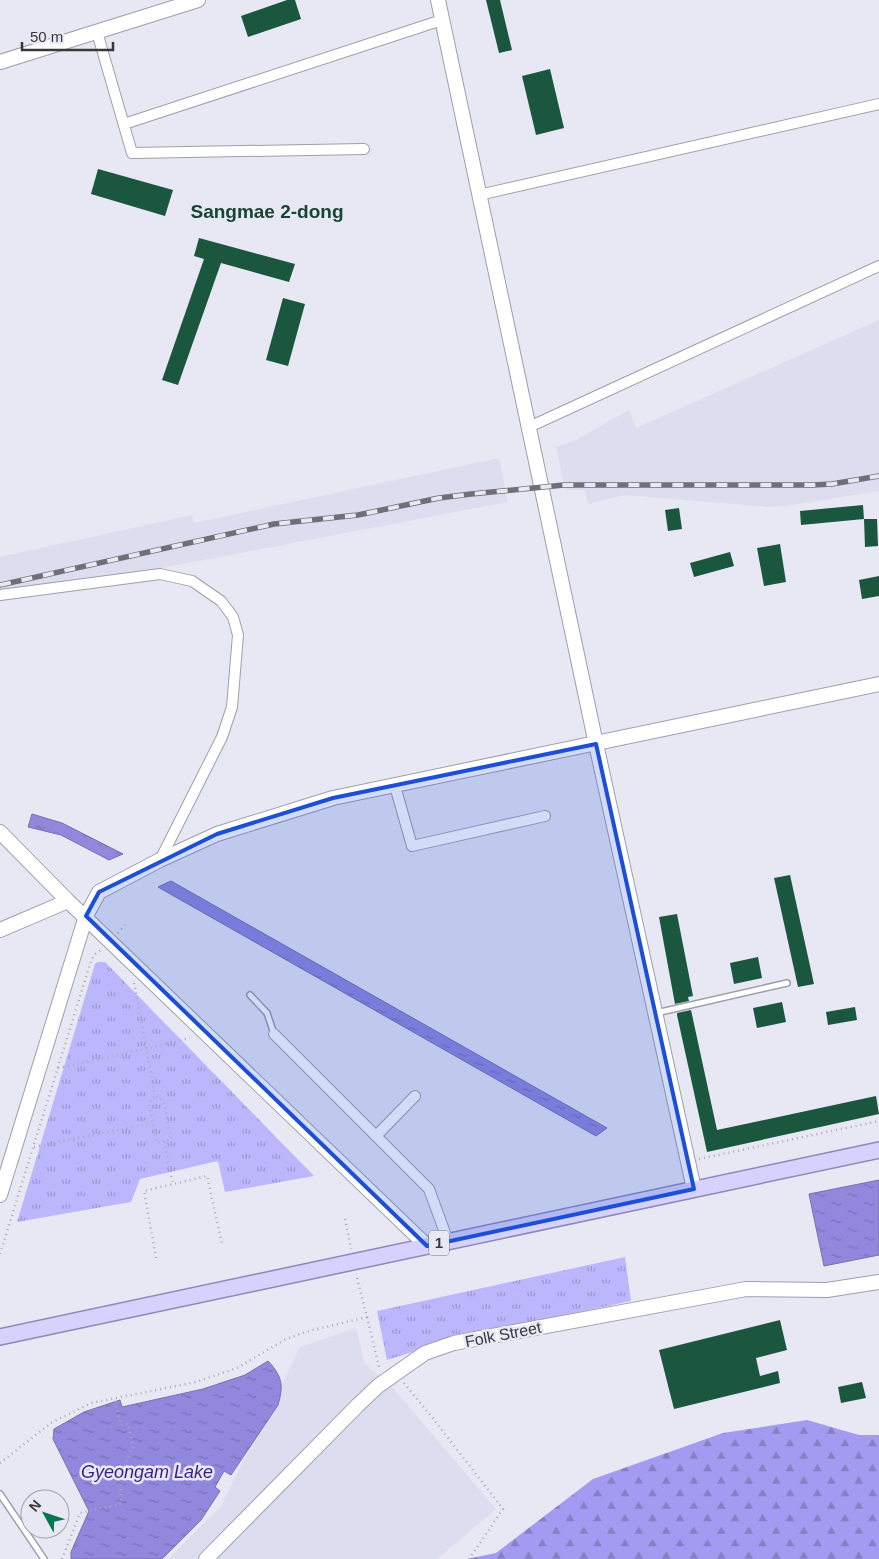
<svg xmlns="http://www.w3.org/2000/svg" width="879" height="1559" font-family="Arial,sans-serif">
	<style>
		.built { fill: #ddddf0 }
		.grass { fill: url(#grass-tufts) }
		.forest { fill: url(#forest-firs) }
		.water { fill: url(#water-ripples); stroke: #7670ad }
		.building { fill: #1a573e }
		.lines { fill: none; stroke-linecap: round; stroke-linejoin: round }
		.lane-casing { stroke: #9f9faa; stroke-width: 8 }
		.street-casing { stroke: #9f9faa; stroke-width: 12 }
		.secondary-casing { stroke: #9f9faa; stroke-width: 16 }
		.primary-casing { stroke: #8c89b9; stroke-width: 18 }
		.path { stroke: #aaaab4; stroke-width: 2.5; stroke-dasharray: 1 4; stroke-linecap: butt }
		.lane { stroke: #fff; stroke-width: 5 }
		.street { stroke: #fff; stroke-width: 10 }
		.secondary { stroke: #fff; stroke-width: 14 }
		.primary { stroke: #d5d2fe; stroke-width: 15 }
		.rail-casing { stroke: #6f6f75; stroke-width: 5.5 }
		.rail { stroke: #e8e8f4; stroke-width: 4; stroke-dasharray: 11; stroke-linecap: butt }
		.marked { fill: #1d4ed8; fill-opacity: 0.2; stroke: #1d4ed8; stroke-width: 4; stroke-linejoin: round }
		.labels { text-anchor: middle; stroke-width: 5; stroke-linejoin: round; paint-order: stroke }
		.shield { fill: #e8e8f4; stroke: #6d6d73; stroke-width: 1 }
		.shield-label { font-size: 15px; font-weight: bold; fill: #38383c }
		.street-label { font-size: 16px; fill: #38383c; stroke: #e8e8f4 }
		.water-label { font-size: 18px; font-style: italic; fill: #391f83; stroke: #e8e8f4 }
		.quarter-label { font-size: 19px; font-weight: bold; fill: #184531; stroke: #e8e8f4 }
	</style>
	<defs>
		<pattern id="grass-tufts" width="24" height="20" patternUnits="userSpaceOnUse" patternTransform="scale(1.25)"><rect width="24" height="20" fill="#bcb7fd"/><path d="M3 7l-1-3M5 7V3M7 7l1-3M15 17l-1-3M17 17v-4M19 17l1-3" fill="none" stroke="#9a96ce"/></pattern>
		<pattern id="forest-firs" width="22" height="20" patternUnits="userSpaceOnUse" patternTransform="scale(1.25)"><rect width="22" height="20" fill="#a39af2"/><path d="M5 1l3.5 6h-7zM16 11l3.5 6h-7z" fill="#867fc5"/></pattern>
		<pattern id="water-ripples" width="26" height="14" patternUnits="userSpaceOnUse" patternTransform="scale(1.25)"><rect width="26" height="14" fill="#9188de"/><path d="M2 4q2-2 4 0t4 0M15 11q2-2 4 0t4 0" fill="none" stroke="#7770b5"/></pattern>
	</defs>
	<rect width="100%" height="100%" fill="#e8e8f4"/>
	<!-- built -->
	<g class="built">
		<path d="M879,320V491L787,506L769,507L625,495L588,504L585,490H565L556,447L576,440L629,410L636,428Z"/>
		<path d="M499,458L508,502L0,599V557L192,515L194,523Z"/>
		<path d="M356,1328L365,1364L394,1389L496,1509L437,1559H168L221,1506L300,1347Z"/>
	</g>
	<!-- grass -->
	<g class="grass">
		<path d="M98,962H105L314,1176L225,1192L218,1161L140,1179L131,1202L17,1222L95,964Z"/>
		<path d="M625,1257L631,1301L460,1337L387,1360L377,1311Z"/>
	</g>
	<!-- forest -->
	<path class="forest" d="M807,1420L859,1435H879V1559H467L496,1553L593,1479L723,1433Z"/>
	<!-- water -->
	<g class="water">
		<path d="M32,814L62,823L123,854L109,860L61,835L28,827Z"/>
		<path d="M171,881L607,1128L596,1136L158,887Z"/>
		<path d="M879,1180V1255L824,1266L809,1194Z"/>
		<path d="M268,1361C282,1376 284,1385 278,1405L231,1475L224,1471L215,1487L220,1491L201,1520L162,1559H71V1552L89,1511L53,1439L54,1429L84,1412L120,1400L122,1407L203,1389L245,1375Z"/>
	</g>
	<!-- building -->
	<g class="building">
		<path d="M287,0H295L301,19L248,37L241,16Z"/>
		<path d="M486,0H500L512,50L499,53Z"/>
		<path d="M550,69L564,128L536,135L522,76Z"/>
		<path d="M98,169L173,190L165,216L91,194Z"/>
		<path d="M199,238L295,264L289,282L221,263L178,385L162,380L204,259L194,256Z"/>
		<path d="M283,298L305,304L288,366L266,360Z"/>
		<path d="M863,505L864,519L801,525L800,511Z"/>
		<path d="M679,508L682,529L668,531L665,510Z"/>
		<path d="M864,519H877L878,546L865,547Z"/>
		<path d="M780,544L786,582L764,586L757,548Z"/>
		<path d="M730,552L734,566L694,577L690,563Z"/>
		<path d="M879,576V596L862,599L859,580Z"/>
		<path d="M790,875L814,984L798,987L774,878Z"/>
		<path d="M677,914L693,996L688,997L689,1001L675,1004L659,917Z"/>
		<path d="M758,957L762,978L734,984L730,963Z"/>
		<path d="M782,1002L786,1022L757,1028L753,1008Z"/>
		<path d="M855,1007L857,1020L828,1025L826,1012Z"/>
		<path d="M691,1010L717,1130L876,1096L879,1114L707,1152L677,1015V1013Z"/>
		<path d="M780,1320L787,1350L756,1358L760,1376L778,1371L780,1383L674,1409L659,1350Z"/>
		<path d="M862,1382L866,1398L841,1403L838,1387Z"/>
	</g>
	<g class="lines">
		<!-- lane casing -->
		<g class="lane-casing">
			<g id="lane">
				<path d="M250,995L267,1013L274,1034"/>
				<path d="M656,1013L787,983"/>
				<path d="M0,1494L44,1559"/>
			</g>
		</g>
		<!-- street casing -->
		<g class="street-casing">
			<g id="street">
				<path d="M97,32L132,153L364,149"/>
				<path d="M124,124L442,20"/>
				<path d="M479,195L879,104"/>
				<path d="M529,427L879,266"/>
				<path d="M0,595L160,574L192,581L221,601L233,617L238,635L232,707L222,737L160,860"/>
				<path d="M395,786L412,846L545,816"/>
				<path d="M274,1034L429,1189L448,1241"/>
				<path d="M376,1136L415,1096"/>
			</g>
		</g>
		<!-- secondary casing -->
		<g class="secondary-casing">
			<g id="secondary">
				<path d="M438,0L596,744L694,1189"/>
				<path d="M0,62L198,0"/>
				<path d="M0,832L68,901L427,1246"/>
				<path d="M0,930L68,901"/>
				<path d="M0,1195L86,916L99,892L160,860L217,834L333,798L879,684"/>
				<path d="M206,1559L358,1405L378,1386L425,1353L454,1343L746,1289L827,1290L879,1282"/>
			</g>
		</g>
		<!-- primary casing -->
		<g class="primary-casing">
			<path id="primary" d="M0,1337L879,1150"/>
		</g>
		<!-- path -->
		<g class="path">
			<path d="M118,933L125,925"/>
			<path d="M134,983L155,1095"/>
			<path d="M58,1068L145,1049L190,1038"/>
			<path d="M164,1141L157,1143L149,1104L155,1095L164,1102L171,1139L164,1141L173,1184"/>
			<path d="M34,1147L152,1123"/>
			<path d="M699,1159L879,1121"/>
			<path d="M345,1219L351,1249"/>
			<path d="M0,1254L91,961L94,955L102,949"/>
			<path d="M156,1258L144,1191L207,1176L222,1244"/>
			<path d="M367,1317L379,1367L381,1368"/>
			<path d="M404,1383L431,1416L503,1509L469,1559"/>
			<path d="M0,1463L51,1423L91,1403L196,1382L237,1368L286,1339L309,1331L367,1317L356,1274"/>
			<path d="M62,1559L80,1513L121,1504V1476L133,1446L128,1424L121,1425L114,1398"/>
		</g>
		<!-- lane -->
		<use href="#lane" class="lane"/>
		<!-- street -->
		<use href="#street" class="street"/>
		<!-- secondary -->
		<use href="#secondary" class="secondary"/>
		<!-- primary -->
		<use href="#primary" class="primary"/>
		<!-- rail casing -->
		<g class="rail-casing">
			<path id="rail" d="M0,585L274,524L358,515L439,498L471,494L564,485H813L832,484L879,476"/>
		</g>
		<!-- rail -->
		<use href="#rail" class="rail"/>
	</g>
	<!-- marked area -->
	<path class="marked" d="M596,744L694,1189L427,1246L86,916L99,892L217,834L333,798Z"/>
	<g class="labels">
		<!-- shield labels -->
		<rect class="shield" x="429" y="1230.5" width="20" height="25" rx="4"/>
		<g class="shield-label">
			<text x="439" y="1248">1</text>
		</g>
		<!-- street labels -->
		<g class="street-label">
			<text transform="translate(503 1334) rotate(-11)" y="6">Folk Street</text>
		</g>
		<!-- water labels -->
		<g class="water-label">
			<text x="147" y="1478">Gyeongam Lake</text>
		</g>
		<!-- quarter labels -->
		<g class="quarter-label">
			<text x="267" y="218">Sangmae 2-dong</text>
		</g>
	</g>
	<!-- north arrow -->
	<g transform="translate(45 1514) rotate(310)"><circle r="24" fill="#e8e8f4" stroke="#a2a2aa"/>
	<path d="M0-4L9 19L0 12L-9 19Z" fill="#057650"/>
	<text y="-8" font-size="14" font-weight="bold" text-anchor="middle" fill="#38383c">N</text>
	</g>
	<!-- scale -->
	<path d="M22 42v8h91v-8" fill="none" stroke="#38383c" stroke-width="2.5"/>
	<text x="30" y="42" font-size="15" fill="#38383c" stroke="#e8e8f4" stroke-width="4" paint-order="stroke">50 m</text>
</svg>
